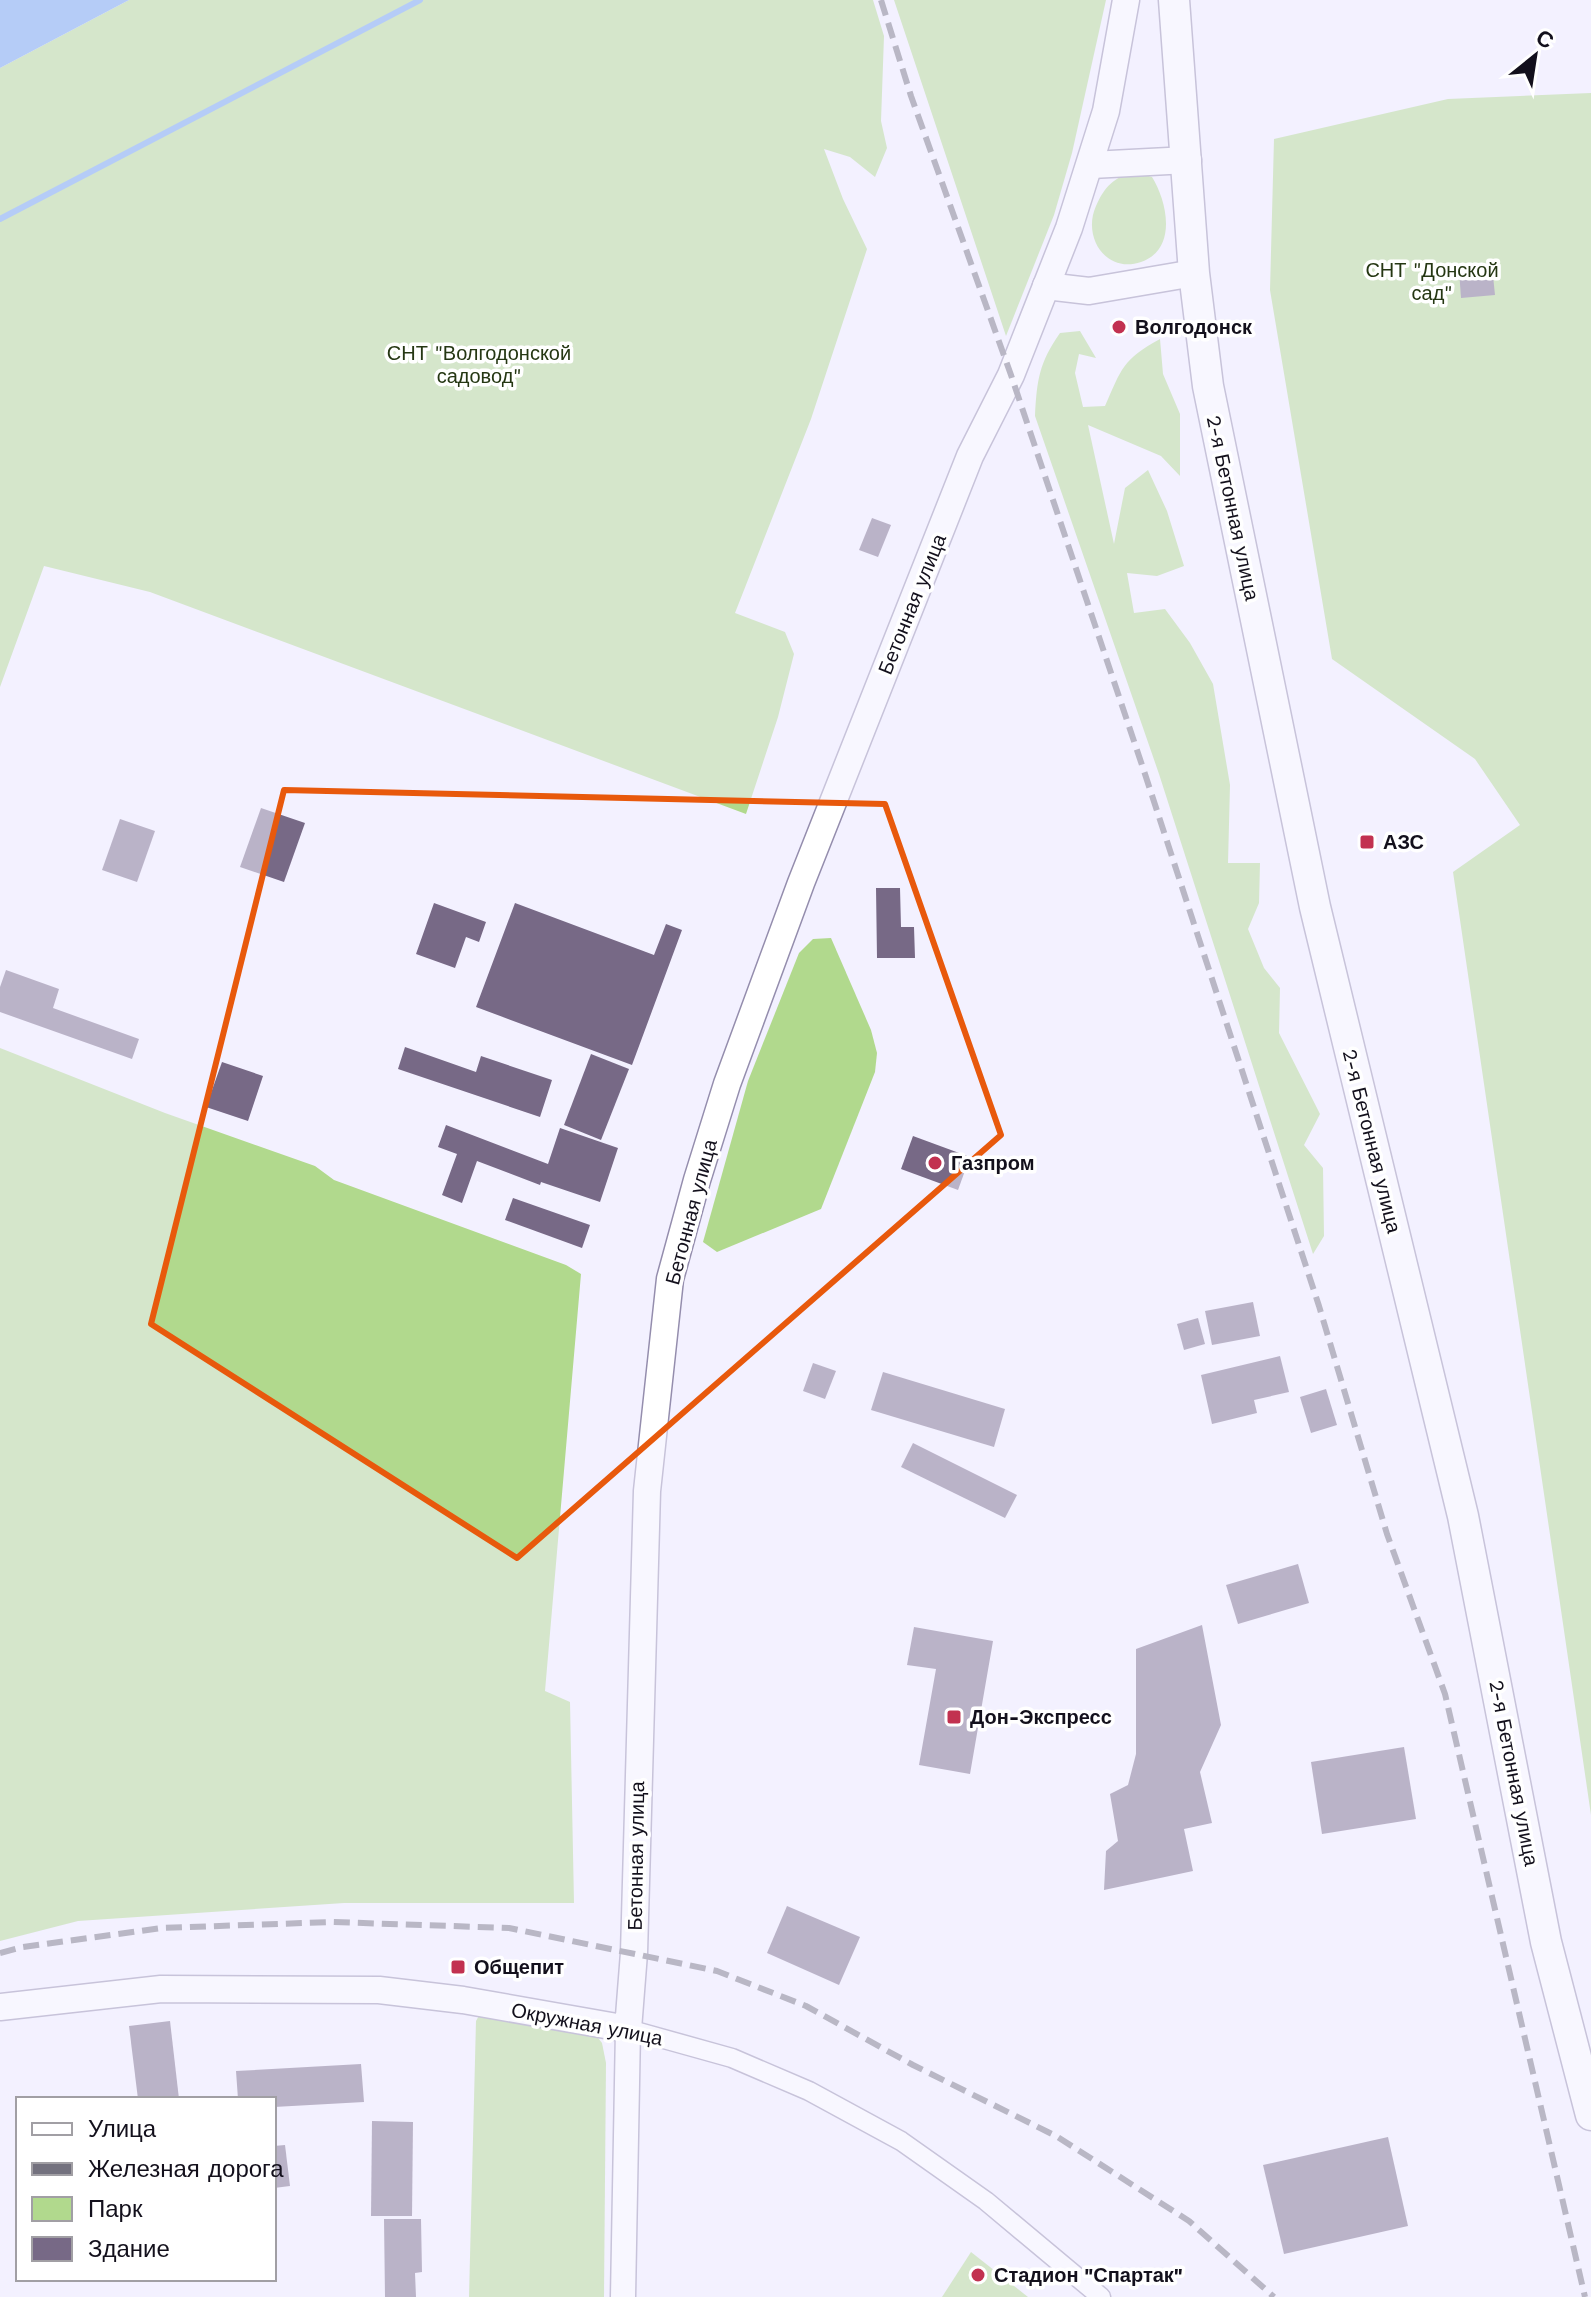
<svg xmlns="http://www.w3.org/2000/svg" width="1591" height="2297" font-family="'Work Sans',sans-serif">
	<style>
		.green { fill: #b1d98d }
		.water { fill: #6ca1ed }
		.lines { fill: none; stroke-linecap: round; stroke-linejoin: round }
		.stream { stroke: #6ca1ed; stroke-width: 6 }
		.building { fill: #776986 }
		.minor-casing { stroke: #948dad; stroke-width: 21 }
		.tertiary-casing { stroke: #948dad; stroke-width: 27 }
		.secondary-casing { stroke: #948dad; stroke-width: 29 }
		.primary-casing { stroke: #948dad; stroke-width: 33 }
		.minor { stroke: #fff; stroke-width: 18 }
		.tertiary { stroke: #fff; stroke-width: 24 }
		.secondary { stroke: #fff; stroke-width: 26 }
		.primary { stroke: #fff; stroke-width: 30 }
		.rail { stroke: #73717e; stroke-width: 6; stroke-dasharray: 16 8; stroke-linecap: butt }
		.marked { fill: none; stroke: #e8590c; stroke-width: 6; stroke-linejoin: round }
		.poi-dot { fill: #c23150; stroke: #fff; stroke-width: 3 }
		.labels { text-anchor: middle; stroke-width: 7; stroke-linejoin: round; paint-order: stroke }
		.park-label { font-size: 20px; fill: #253713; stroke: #fff }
		.poi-label { font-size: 20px; font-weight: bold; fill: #13101c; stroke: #fff; text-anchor: start }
		.street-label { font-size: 20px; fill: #13101c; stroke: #fff }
	</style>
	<rect width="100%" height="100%" fill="#f3f1ff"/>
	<!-- green -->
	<g class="green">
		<path d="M129,0H873L884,36L881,121L887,148L875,177L850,157L824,149L843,199L867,249L811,419L735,613L785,632L794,654L778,717L746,814L150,592L44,566L0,687V68Z"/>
		<path d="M894,0H1106L1072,153L1054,215L1006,336Z"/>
		<path d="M1591,93V1815L1453,872L1520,825L1475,759L1332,659L1270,290L1274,139L1448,99Z"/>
		<path d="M1135,172L1152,177C1167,201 1178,249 1141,262C1106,274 1082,237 1096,206C1105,186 1114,177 1135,172Z"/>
		<path d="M1080,331L1096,358L1079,354L1075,373L1083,407L1105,406C1122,368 1122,360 1160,339L1163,374L1180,414V476L1161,456L1088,425L1114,544L1125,488L1148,470L1167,511L1184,566L1157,576L1127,573L1134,613L1165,609L1190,643L1213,684L1230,785L1228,863H1260L1259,903L1248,929L1264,968L1280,988L1279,1033L1320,1114L1304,1145L1323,1168L1324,1236L1313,1254L1159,774L1035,416C1037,380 1039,363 1060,333Z"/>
		<path d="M831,938L871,1030L877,1053L875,1072L821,1209L717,1252L703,1242L748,1081L799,953L813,939Z"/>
		<path d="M0,1048L165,1113L315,1166L334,1180L566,1265L581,1274L545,1691L570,1702L574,1903H344L78,1921L0,1941Z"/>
		<path d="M480,2014L595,2034L602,2043L606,2063L604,2297H469L476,2021Z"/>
		<path d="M971,2252L1028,2297H942Z"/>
	</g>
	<!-- water -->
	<path class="water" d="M0,0H129L0,68Z"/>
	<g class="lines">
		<!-- stream -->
		<path class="stream" d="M0,219L420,0"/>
	</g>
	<!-- building -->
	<g class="building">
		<path d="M1492,266L1495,295L1461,298L1459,270Z"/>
		<path d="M872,518L891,525L878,557L859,550Z"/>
		<path d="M261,808L305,823L284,882L240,867Z"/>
		<path d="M120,819L155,831L137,882L102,870Z"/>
		<path d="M876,888H900L901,927H914L915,958H877Z"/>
		<path d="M434,903L486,922L479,942L466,937L455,968L416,954Z"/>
		<path d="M515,903L654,955L666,924L682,930L632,1065L476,1007Z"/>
		<path d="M6,970L59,989L53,1008L139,1039L132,1059L0,1012V987Z"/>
		<path d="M405,1047L476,1072L481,1056L552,1080L540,1117L398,1069Z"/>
		<path d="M591,1054L629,1069L601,1140L564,1125Z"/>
		<path d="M222,1062L263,1076L248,1121L206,1107Z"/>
		<path d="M446,1125L548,1164L560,1128L618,1148L600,1202L541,1182L540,1185L477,1161L462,1203L442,1195L457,1154L438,1147Z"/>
		<path d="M913,1136L970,1157L958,1190L901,1169Z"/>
		<path d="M513,1198L590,1225L582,1248L505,1220Z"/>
		<path d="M1253,1302L1260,1336L1212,1345L1205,1311Z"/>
		<path d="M1198,1318L1205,1344L1184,1350L1177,1324Z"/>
		<path d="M1280,1356L1289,1392L1254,1400L1257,1413L1212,1424L1201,1375Z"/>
		<path d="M813,1363L836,1371L825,1399L803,1391Z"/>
		<path d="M883,1372L1005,1409L994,1447L871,1410Z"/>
		<path d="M1326,1389L1337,1425L1311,1433L1300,1397Z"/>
		<path d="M913,1443L1017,1495L1005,1518L901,1467Z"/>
		<path d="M1298,1564L1309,1603L1238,1624L1226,1585Z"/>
		<path d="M1202,1625L1221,1725L1200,1772L1212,1823L1184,1829L1193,1871L1104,1890L1106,1851L1118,1841L1110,1794L1128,1785L1136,1754V1649Z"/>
		<path d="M914,1627L993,1641L970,1774L919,1765L936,1669L907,1665Z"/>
		<path d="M1404,1747L1416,1819L1322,1834L1311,1762Z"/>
		<path d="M787,1906L860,1937L839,1985L767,1953Z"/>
		<path d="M170,2021L179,2099H138L129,2026Z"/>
		<path d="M361,2064L364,2102L274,2107V2099H238L236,2071Z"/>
		<path d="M372,2121L413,2122L412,2216H371Z"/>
		<path d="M1388,2137L1408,2226L1284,2254L1263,2165Z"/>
		<path d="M285,2145L290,2186L274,2188V2146Z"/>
		<path d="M384,2219H421L422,2272L415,2273L416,2297H385Z"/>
	</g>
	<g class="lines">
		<!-- minor casing -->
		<g class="minor-casing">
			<path id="minor" d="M628,2029L732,2058L809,2091L901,2141L986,2201L1101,2297"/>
		</g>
		<!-- tertiary casing -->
		<g class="tertiary-casing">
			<path id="tertiary" d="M623,2297L628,2029"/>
		</g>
		<!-- secondary casing -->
		<g class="secondary-casing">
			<g id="secondary">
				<path d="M1091,165L1188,160"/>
				<path d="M1046,286L1089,291L1194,273"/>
				<path d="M0,2007L161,1989L379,1990L463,2000L628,2029L634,1953L647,1491L670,1279L697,1180L727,1084L801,883L970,456L1011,375L1069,228L1106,111L1126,0"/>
			</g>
		</g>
		<!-- primary casing -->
		<g class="primary-casing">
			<path id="primary" d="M1174,0L1194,273L1208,386L1315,907L1463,1516L1546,1942L1591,2115"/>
		</g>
		<!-- minor -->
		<use href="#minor" class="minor"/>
		<!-- tertiary -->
		<use href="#tertiary" class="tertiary"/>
		<!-- secondary -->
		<use href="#secondary" class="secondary"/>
		<!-- primary -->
		<use href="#primary" class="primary"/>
		<!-- rail -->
		<g class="rail">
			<path d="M881,0L911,96L1011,375L1144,771L1319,1306L1387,1534L1445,1694L1585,2297"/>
			<path d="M0,1953L23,1947L162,1928L333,1922L509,1928L717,1971L806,2006L913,2065L1056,2136L1189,2221L1274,2297"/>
		</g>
	</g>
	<!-- marked area -->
	<path d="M0 0H1591V2297H0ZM284,790L885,804L1001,1135L517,1558L151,1324Z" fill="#f3f1ff" fill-opacity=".55" fill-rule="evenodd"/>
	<path class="marked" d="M284,790L885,804L1001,1135L517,1558L151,1324Z"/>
	<!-- markers -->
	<g class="poi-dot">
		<circle cx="1119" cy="327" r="8"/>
		<rect x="1359" y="834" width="16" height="16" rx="4"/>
		<circle cx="935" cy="1163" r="8"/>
		<rect x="946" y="1709" width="16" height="16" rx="4"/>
		<rect x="450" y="1959" width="16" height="16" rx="4"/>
		<circle cx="978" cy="2275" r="8"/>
	</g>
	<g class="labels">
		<!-- park labels -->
		<g class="park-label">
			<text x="1432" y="277">СНТ "Донской<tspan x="1432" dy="23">сад"</tspan></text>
			<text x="479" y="360">СНТ "Волгодонской<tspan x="479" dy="23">садовод"</tspan></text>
		</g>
		<!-- poi labels -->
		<g class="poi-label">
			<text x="1135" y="334">Волгодонск</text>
			<text x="1383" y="849">АЗС</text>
			<text x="951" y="1170">Газпром</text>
			<text x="970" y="1724">Дон-Экспресс</text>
			<text x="474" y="1974">Общепит</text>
			<text x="994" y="2282">Стадион "Спартак"</text>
		</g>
		<!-- street labels -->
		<g class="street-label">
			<text transform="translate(1233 508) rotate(78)" y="7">2-я Бетонная улица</text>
			<text transform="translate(912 604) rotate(-68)" y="7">Бетонная улица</text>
			<text transform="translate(1372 1141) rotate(76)" y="7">2-я Бетонная улица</text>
			<text transform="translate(691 1212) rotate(-75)" y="7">Бетонная улица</text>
			<text transform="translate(1514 1773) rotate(79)" y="7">2-я Бетонная улица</text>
			<text transform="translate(636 1856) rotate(-89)" y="7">Бетонная улица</text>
			<text transform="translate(587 2024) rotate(11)" y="7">Окружная улица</text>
		</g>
	</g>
	<!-- legend -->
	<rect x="16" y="2097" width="260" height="184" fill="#ffffff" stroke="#a19fa4" stroke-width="2"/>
	<rect x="32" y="2123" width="40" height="12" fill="#ffffff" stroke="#a19fa4" stroke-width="2"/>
	<text x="88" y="2137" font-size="24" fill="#13101c">Улица</text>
	<rect x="32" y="2163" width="40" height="12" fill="#73717e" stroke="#a19fa4" stroke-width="2"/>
	<text x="88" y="2177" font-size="24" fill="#13101c">Железная дорога</text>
	<rect x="32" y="2197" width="40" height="24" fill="#b1d98d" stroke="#a19fa4" stroke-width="2"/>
	<text x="88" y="2217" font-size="24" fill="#13101c">Парк</text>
	<rect x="32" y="2237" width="40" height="24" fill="#776986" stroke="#a19fa4" stroke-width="2"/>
	<text x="88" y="2257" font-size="24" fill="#13101c">Здание</text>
	<!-- north arrow -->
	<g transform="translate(1535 56) rotate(30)" stroke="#ffffff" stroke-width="6" paint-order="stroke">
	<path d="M0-6L14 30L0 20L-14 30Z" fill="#13101c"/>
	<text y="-12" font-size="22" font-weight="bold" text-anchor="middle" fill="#13101c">С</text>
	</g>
</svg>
